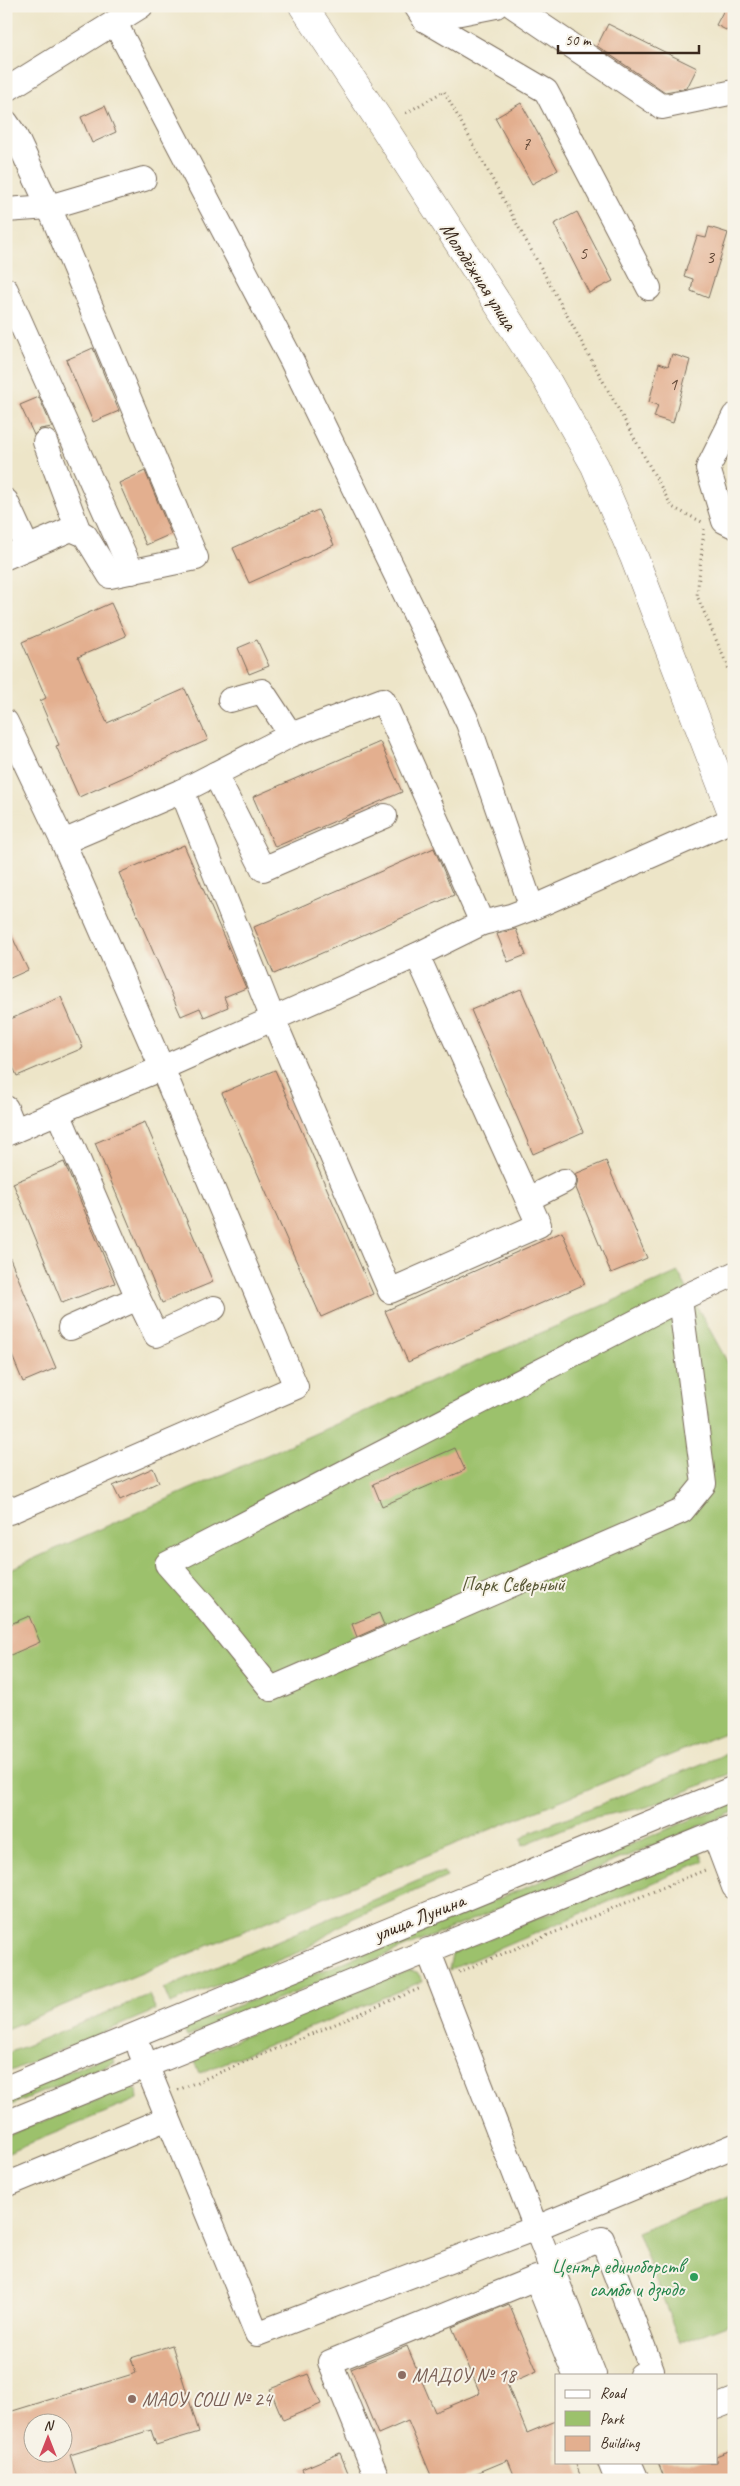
<svg xmlns="http://www.w3.org/2000/svg" width="740" height="2486" font-family="Caveat,sans-serif">
	<style>
		.green { fill: #9cc16c; stroke: #6c7645 }
		.building { fill: #e3af8f; fill-rule: evenodd }
		.lines { fill: none; stroke-linecap: round; stroke-linejoin: round }
		.minor-casing { stroke: #796b5a; stroke-width: 26 }
		.major-casing { stroke: #796b5a; stroke-width: 29 }
		.path { stroke: #796b5a; stroke-width: 3; stroke-dasharray: 1 4; stroke-linecap: butt }
		.minor { stroke: #fff; stroke-width: 24 }
		.major { stroke: #fff; stroke-width: 28 }
		.leisure-dot { fill: #2e9e5b; stroke: #f7f3e8; stroke-width: 2 }
		.education-dot { fill: #8d6e63; stroke: #f7f3e8; stroke-width: 2 }
		.labels { text-anchor: middle; stroke-width: 4; stroke-linejoin: round; paint-order: stroke }
		.number-label { font-size: 18px; fill: #654b3a }
		.street-label { font-size: 20px; fill: #3b2a1e; stroke: #f7f3e8 }
		.park-label { font-size: 20px; fill: #585735; stroke: #f7f3e8 }
		.leisure-label { font-size: 20px; fill: #27864d; stroke: #f7f3e8; text-anchor: end }
		.education-label { font-size: 20px; fill: #785e54; stroke: #f7f3e8; text-anchor: start }
	</style>
	<rect width="100%" height="100%" fill="#f7f3e8"/>
	<filter id="ink" filterUnits="userSpaceOnUse"><feTurbulence type="fractalNoise" baseFrequency=".02" numOctaves="2"/><feDisplacementMap in="SourceGraphic" scale="10" xChannelSelector="R" yChannelSelector="G"/><feConvolveMatrix kernelMatrix="1 2 1 2 8 2 1 2 1" color-interpolation-filters="sRGB"/></filter>
	<filter id="wash" filterUnits="userSpaceOnUse"><feTurbulence type="fractalNoise" baseFrequency=".0096" numOctaves="4" result="noise"/><feDisplacementMap in="SourceGraphic" scale="20" xChannelSelector="R" yChannelSelector="G"/><feGaussianBlur stdDeviation="1.12" result="paint"/><feColorMatrix in="noise" values="0 0 0 0 0 0 0 0 0 0 0 0 0 0 0 0 0 1.4 0 .05"/><feComposite in="paint" operator="in"/></filter>
	<g filter="url(#wash)">
		<rect width="100%" height="100%" fill="#ede5c8"/>
		<!-- green -->
		<g class="green">
			<path d="M678,1272L734,1374V1729L6,2029V1571Z"/>
			<path d="M734,1751V1772L647,1807L590,1818L523,1845L521,1839L533,1831Z"/>
			<path d="M734,1802V1812L187,2037L183,2028Z"/>
			<path d="M699,1851L704,1861L449,1970L452,1954Z"/>
			<path d="M444,1872L447,1877L349,1920L304,1950L170,2004L164,1989L429,1876Z"/>
			<path d="M409,1970L417,1972L423,1981L200,2073L193,2057Z"/>
			<path d="M149,1995L156,2010L6,2073V2054Z"/>
			<path d="M112,2054L115,2062L6,2107V2097Z"/>
			<path d="M129,2087L137,2091L138,2099L6,2153V2137L9,2135Z"/>
			<path d="M734,2194V2322L680,2343L637,2232Z"/>
		</g>
		<g id="blocks">
			<!-- building -->
			<g class="building">
				<path d="M726,6H734V34L716,25Z"/>
				<path d="M608,24L697,68L687,88L665,92L597,46Z"/>
				<path d="M521,103L558,170L532,184L495,118Z"/>
				<path d="M105,106L116,132L92,143L81,117Z"/>
				<path d="M577,212L613,281L589,293L554,224Z"/>
				<path d="M709,227L728,233L708,298L691,291L693,279L684,276L697,236L706,238Z"/>
				<path d="M93,348L119,411L93,422L66,360Z"/>
				<path d="M672,354L690,360L673,423L654,417L658,405L649,402L659,363L668,366Z"/>
				<path d="M39,397L52,427L40,429L34,435L20,405Z"/>
				<path d="M145,471L171,534L146,545L119,483Z"/>
				<path d="M318,510L334,545L249,583L233,548Z"/>
				<path d="M111,603L126,636L78,657L107,723L185,689L208,740L79,797L56,746L59,745L40,701L46,698L22,642Z"/>
				<path d="M257,640L269,666L249,674L238,648Z"/>
				<path d="M380,742L402,792L275,847L253,797Z"/>
				<path d="M184,845L246,988L224,997L228,1007L204,1017L200,1008L181,1016L119,873Z"/>
				<path d="M434,848L454,895L274,974L254,927Z"/>
				<path d="M6,924L28,970L6,980Z"/>
				<path d="M516,929L526,955L508,962L497,934Z"/>
				<path d="M521,989L583,1132L533,1154L471,1010Z"/>
				<path d="M61,997L83,1048L17,1076L6,1051V1021Z"/>
				<path d="M275,1070L373,1294L321,1317L222,1093Z"/>
				<path d="M145,1122L213,1282L162,1303L95,1143Z"/>
				<path d="M606,1161L647,1258L611,1273L576,1188L578,1181L575,1174Z"/>
				<path d="M64,1162L115,1283L62,1303L13,1183Z"/>
				<path d="M562,1232L585,1284L408,1362L385,1311Z"/>
				<path d="M6,1249L56,1368L23,1382L6,1341Z"/>
				<path d="M455,1448L465,1470L382,1506L373,1484Z"/>
				<path d="M153,1468L159,1482L120,1500L113,1486Z"/>
				<path d="M379,1613L384,1625L357,1637L352,1624Z"/>
				<path d="M29,1616L40,1642L6,1657V1626Z"/>
				<path d="M509,2304L537,2371L507,2384L527,2433L556,2421V2462H575L582,2480H516L508,2460L460,2480H433L408,2421L378,2434L351,2369L407,2346L435,2412L480,2393L452,2327Z"/>
				<path d="M172,2345L199,2432L156,2445L151,2430L70,2455L78,2480H6V2413L136,2373L131,2358ZM32,2424H62V2454H32Z"/>
				<path d="M308,2374L321,2404L283,2420L270,2389Z"/>
				<path d="M734,2449V2480H665L658,2462H716V2456Z"/>
				<path d="M340,2453L351,2480H307L302,2469Z"/>
			</g>
		</g>
	</g>
	<g filter="url(#ink)">
		<use href="#blocks" fill-opacity="0" stroke="#796b5a" stroke-width="1"/>
		<g class="lines">
			<!-- minor casing -->
			<g class="minor-casing">
				<g id="minor">
					<path d="M416,6L425,20L546,91L649,288"/>
					<path d="M513,6L662,107L734,92"/>
					<path d="M425,20L496,6"/>
					<path d="M115,23L292,361L468,723L532,908"/>
					<path d="M6,90L141,6"/>
					<path d="M6,122L15,135L49,207L196,558L110,576L85,535L71,529L6,557"/>
					<path d="M6,210L49,207L144,179"/>
					<path d="M6,290L132,572"/>
					<path d="M734,416L708,468L724,521L734,526"/>
					<path d="M45,442L79,532"/>
					<path d="M6,501L27,547"/>
					<path d="M230,700L262,691L291,735"/>
					<path d="M6,722L63,842L162,1068L296,1387L9,1512L6,1506"/>
					<path d="M215,774L263,869L385,816"/>
					<path d="M182,791L273,1019L390,1291L539,1225L417,955"/>
					<path d="M63,842L182,791L291,735L383,700L482,923"/>
					<path d="M6,1108L15,1130"/>
					<path d="M58,1113L138,1298L156,1335L214,1308"/>
					<path d="M6,1134L162,1068L417,955L482,923L511,916L532,908L734,819"/>
					<path d="M528,1199L564,1181"/>
					<path d="M680,1299L704,1484L682,1511L271,1689L204,1606L167,1564L680,1299L734,1274"/>
					<path d="M70,1328L138,1298"/>
					<path d="M714,1834L734,1887"/>
					<path d="M428,1950L536,2228L734,2146"/>
					<path d="M140,2050L257,2334L536,2228L594,2375"/>
					<path d="M6,2088L734,1788"/>
					<path d="M6,2123L734,1826"/>
					<path d="M6,2185L168,2118"/>
					<path d="M548,2260L602,2239L652,2370L641,2375"/>
					<path d="M716,2407L734,2400"/>
					<path d="M610,2462L617,2480"/>
					<path d="M629,2462L637,2480"/>
					<path d="M378,2480L330,2362L536,2278L575,2375"/>
				</g>
			</g>
			<!-- major casing -->
			<g class="major-casing">
				<path id="major" d="M303,6L383,126L545,377L595,466L634,557L734,818"/>
			</g>
			<!-- path -->
			<g class="path">
				<path d="M406,113L444,91L672,507L702,522"/>
				<path d="M704,529L697,596L734,681"/>
				<path d="M459,1972L705,1870"/>
				<path d="M178,2090L421,1988"/>
			</g>
			<!-- minor -->
			<use href="#minor" class="minor"/>
			<!-- major -->
			<use href="#major" class="major"/>
		</g>
	</g>
	<!-- markers -->
	<circle class="leisure-dot" cx="694" cy="2277" r="5"/>
	<g class="education-dot">
		<circle cx="402" cy="2375" r="5"/>
		<circle cx="132" cy="2399" r="5"/>
	</g>
	<g class="labels">
		<!-- number labels -->
		<g class="number-label">
			<text x="526" y="150">7</text>
			<text x="583" y="259">5</text>
			<text x="710" y="263">3</text>
			<text x="673" y="390">1</text>
		</g>
		<!-- street labels -->
		<g class="street-label">
			<text transform="translate(479 276) rotate(57)" y="7">Молодёжная улица</text>
			<text transform="translate(419 1917) rotate(-22)" y="7">улица Лунина</text>
		</g>
		<!-- park labels -->
		<g class="park-label">
			<text x="513" y="1591">Парк Северный</text>
		</g>
		<!-- leisure labels -->
		<g class="leisure-label">
			<text x="684" y="2273">Центр единоборств<tspan x="684" dy="23">самбо и дзюдо</tspan></text>
		</g>
		<!-- education labels -->
		<g class="education-label">
			<text x="412" y="2382">МАДОУ № 18</text>
			<text x="142" y="2406">МАОУ СОШ № 24</text>
		</g>
	</g>
	<!-- margin -->
	<rect width="740" height="2486" fill="none" stroke="#f7f3e8" stroke-width="25"/>
	<!-- legend -->
	<rect x="555" y="2374" width="162" height="90" fill="#f7f3e8" stroke="#aca397"/>
	<rect x="565" y="2390" width="25" height="8" fill="#ffffff" stroke="#aca397"/>
	<text x="600" y="2398" font-size="15" fill="#3b2a1e">Road</text>
	<rect x="565" y="2411" width="25" height="15" fill="#9cc16c" stroke="#aca397"/>
	<text x="600" y="2424" font-size="15" fill="#3b2a1e">Park</text>
	<rect x="565" y="2436" width="25" height="15" fill="#e3af8f" stroke="#aca397"/>
	<text x="600" y="2448" font-size="15" fill="#3b2a1e">Building</text>
	<!-- north arrow -->
	<g transform="translate(48 2438)"><circle r="24" fill="#f7f3e8" stroke="#aca397"/>
	<path d="M0-4L9 19L0 12L-9 19Z" fill="#d1495b"/>
	<text y="-8" font-size="14" font-weight="bold" text-anchor="middle" fill="#3b2a1e">N</text>
	</g>
	<!-- scale -->
	<path d="M558 45v8h141v-8" fill="none" stroke="#3b2a1e" stroke-width="2.5"/>
	<text x="565" y="45" font-size="15" fill="#3b2a1e" stroke="#f7f3e8" stroke-width="4" paint-order="stroke">50 m</text>
</svg>
